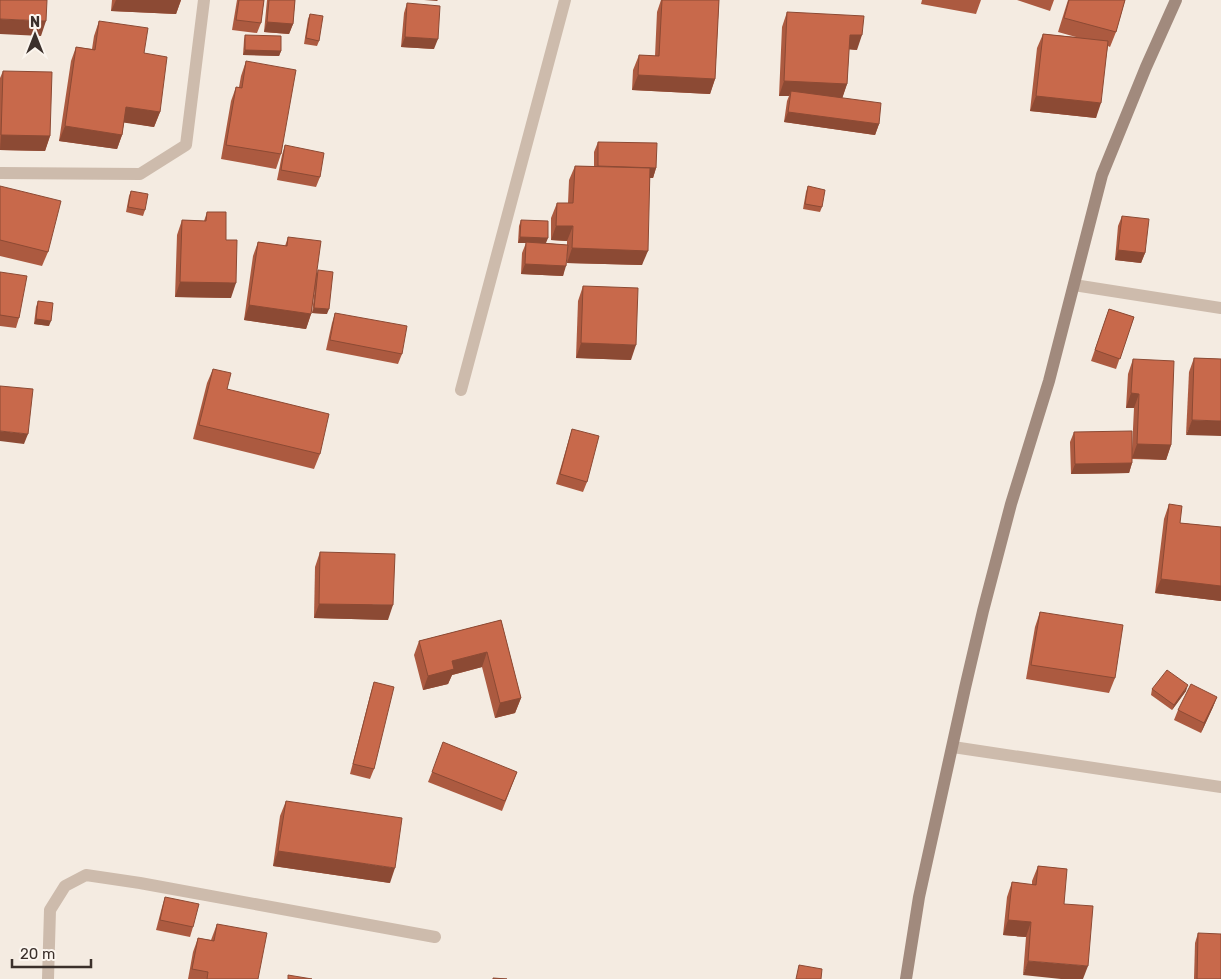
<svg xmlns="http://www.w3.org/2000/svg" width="1221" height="979" font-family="Rubik,sans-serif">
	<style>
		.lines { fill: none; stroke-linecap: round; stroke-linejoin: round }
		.street { stroke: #cdbbac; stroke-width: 12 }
		.secondary { stroke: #a18a7d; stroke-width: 12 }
		.wall { fill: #ac5a40 }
		.shaded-wall { fill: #8c4a34 }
		.building { fill: #c8694b; stroke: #8c4a34 }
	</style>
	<rect width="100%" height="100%" fill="#f4ebe1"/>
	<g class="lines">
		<!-- street -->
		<g class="street">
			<path d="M0,173L140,174L186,145L204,0"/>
			<path d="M1074,285L1221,308"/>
			<path d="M461,390L565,0"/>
			<path d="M953,747L1221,787"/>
			<path d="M48,979L50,910L65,886L86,875L140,883L435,937"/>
		</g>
		<!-- secondary -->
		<path class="secondary" d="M906,979L919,897L965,688L983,611L1011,504L1049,381L1102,175L1146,67L1176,0"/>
	</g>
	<!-- wall -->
	<g class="wall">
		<path d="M112,0H181L176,14L111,11Z"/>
		<path d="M237,0H264L261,23L257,33L232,30Z"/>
		<path d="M267,0H295L293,24L289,34L264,32Z"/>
		<path d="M661,0H719L715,79L710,94L632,90L633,70L639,55L655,56L657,12Z"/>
		<path d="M922,0H981L976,14L921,4Z"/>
		<path d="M1017,0H1054L1050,11Z"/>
		<path d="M1068,0H1125L1116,32L1110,47L1108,46L1096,118L1030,111L1037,48L1043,34L1076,37L1058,32Z"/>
		<path d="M407,3L434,49L401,47L404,13Z"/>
		<path d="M787,12L857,50L849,49L847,84L842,98L879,124L875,135L784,122L787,101L789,96H779L782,27Z"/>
		<path d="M310,14L319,41L317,46L304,44L308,19Z"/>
		<path d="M99,21L144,53L160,112L154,127L124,122L122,135L117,149L59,141L71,61L76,47L92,49L94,36Z"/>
		<path d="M245,35L281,51L279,56L243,55L244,40Z"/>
		<path d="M246,61L281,154L276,169L221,159L231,101L236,87H239L241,76Z"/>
		<path d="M3,71L50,136L45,151L0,150V78Z"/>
		<path d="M598,142L656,168L653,178H650L642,265L567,263V251L563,276L521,274L522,253L526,243H518L519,226L521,220L546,243L567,245V241L551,240V218L557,203H568L569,180L575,166H594V152Z"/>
		<path d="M285,145L320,177L316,187L277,180L282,155Z"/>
		<path d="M0,186L48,252L42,266L0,256Z"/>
		<path d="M808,186L822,207L820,212L803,209L806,192Z"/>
		<path d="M131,191L145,210L143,216L126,212L129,196Z"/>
		<path d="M207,212L226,240L231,298L175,297L177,235L182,220L204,221Z"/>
		<path d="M1122,216L1145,253L1141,263L1115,260L1118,226Z"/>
		<path d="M288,237L317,274L318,270L327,314L312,313L315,287L311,314L306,329L244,320L253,256L258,242L285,246Z"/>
		<path d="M0,272L19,318L16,328L0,326Z"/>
		<path d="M583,286L631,360L576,358L578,301Z"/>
		<path d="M38,301L49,326L34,324L36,307Z"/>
		<path d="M1109,309L1134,317L1116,369L1091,361Z"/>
		<path d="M335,313L402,354L398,364L326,350L332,323Z"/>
		<path d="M1194,358L1221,359L1186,435L1189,372Z"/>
		<path d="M1133,359L1171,445L1166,460L1132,459V463L1129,473L1071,474L1070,442L1074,432L1132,449L1134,408H1126L1128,374Z"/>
		<path d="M213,369L227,389L320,454L314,469L193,439L207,383Z"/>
		<path d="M572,429L587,482L583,492L556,484L569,439Z"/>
		<path d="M1169,504L1180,523L1221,527V601L1155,593L1164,519Z"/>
		<path d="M320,552L388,620L314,618L315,567Z"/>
		<path d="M1040,612L1115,678L1109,693L1026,679L1035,627Z"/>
		<path d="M501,620L521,698L515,713L495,718L482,667L452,675L448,684L423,690L414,655L419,641Z"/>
		<path d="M374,682V769L370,779L350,774L371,692Z"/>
		<path d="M1152,689L1186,691L1172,710L1151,695Z"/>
		<path d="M1217,697L1213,707L1201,733L1174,720L1178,710Z"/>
		<path d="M432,772H517L502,811L428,782Z"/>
		<path d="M286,801L390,883L273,866L280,816Z"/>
		<path d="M1038,866L1067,869L1023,975L1026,937L1003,935L1007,897L1012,882L1032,885V881Z"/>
		<path d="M165,897L193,927L190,937L156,930L162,907Z"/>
		<path d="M217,924L258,979H188L193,952L198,938L211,940Z"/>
		<path d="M1198,933L1221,979H1194L1195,943Z"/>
	</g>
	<!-- shaded-wall -->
	<g class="shaded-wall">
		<path d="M116,0H181L176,14L111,11Z"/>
		<path d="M424,0H438L437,1Z"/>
		<path d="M0,19L46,21L41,36L0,34Z"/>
		<path d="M267,22L293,24L289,34L264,32Z"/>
		<path d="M850,35H862L857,50L844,49Z"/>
		<path d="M405,37L438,39L434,49L401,47Z"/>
		<path d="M245,50L281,51L279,56L243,55Z"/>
		<path d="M638,75L715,79L710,94L632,90Z"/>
		<path d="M784,81L847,84L842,99L791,91L789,96H779Z"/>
		<path d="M1036,96L1101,103L1096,118L1030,111Z"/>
		<path d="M126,107L160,112L154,127L120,122Z"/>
		<path d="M788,112L879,124L875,135L784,122Z"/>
		<path d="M65,126L122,135L117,149L59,141Z"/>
		<path d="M1,135L50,136L45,151L0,150Z"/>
		<path d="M598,168H656L653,178H594Z"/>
		<path d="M556,226H573L567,241L551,240Z"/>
		<path d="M520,237L548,238L546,243H518Z"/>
		<path d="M572,248L648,251L642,265L567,263Z"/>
		<path d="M1118,250L1145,253L1141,263L1115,260Z"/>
		<path d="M525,264L566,266L563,276L521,274Z"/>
		<path d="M180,282L236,283L231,298L175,297Z"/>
		<path d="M249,305L311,314L306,329L244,320Z"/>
		<path d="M314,308L329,309L327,314L312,313Z"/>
		<path d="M36,319L51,321L49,326L34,324Z"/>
		<path d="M581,343L636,345L631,360L576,358Z"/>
		<path d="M1131,393L1139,394L1134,408H1126Z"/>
		<path d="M1192,420L1221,421V436L1186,435Z"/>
		<path d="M0,431L28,434L24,444L0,441Z"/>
		<path d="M1137,444L1171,445L1166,460L1132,458Z"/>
		<path d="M1132,463L1129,473L1071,474L1075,464Z"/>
		<path d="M1161,579L1221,586V601L1155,593Z"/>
		<path d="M319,604L393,605L388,620L314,618Z"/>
		<path d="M487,652L482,667L452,675L448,684L423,690L428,676L452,661Z"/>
		<path d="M1188,685L1186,691L1172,710L1174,705Z"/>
		<path d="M1217,697L1213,707L1201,733L1204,723Z"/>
		<path d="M521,698L515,713L495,718L500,703Z"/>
		<path d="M278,851L395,868L390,883L273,866Z"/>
		<path d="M1008,920L1031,922L1026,937L1003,935Z"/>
		<path d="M1028,961L1088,966L1083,979H1061L1023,975Z"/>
	</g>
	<!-- building -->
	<g class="building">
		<path d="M0,0H47L46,21L0,19Z"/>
		<path d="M239,0H264L261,23L236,20Z"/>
		<path d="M269,0H295L293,24L267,22Z"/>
		<path d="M662,0H719L715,79L638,75L639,55L659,56Z"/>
		<path d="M1069,0H1125L1116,32L1064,18Z"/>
		<path d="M407,3L440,6L438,39L405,37Z"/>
		<path d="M787,12L864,16L862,35H850L847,84L784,81Z"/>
		<path d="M310,14L323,16L319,41L306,38Z"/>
		<path d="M99,21L148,28L144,53L167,57L160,112L126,107L122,135L65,126L76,47L95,50Z"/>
		<path d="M1043,34L1108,41L1101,103L1036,96Z"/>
		<path d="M245,35L281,36V51L245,50Z"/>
		<path d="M246,61L296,70L281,154L226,145L236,87L242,88Z"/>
		<path d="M3,71L52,72L50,136L1,135Z"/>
		<path d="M791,91L881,103L879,124L788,112Z"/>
		<path d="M598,142L657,143L656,168L598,166Z"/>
		<path d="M285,145L324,153L320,177L281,170Z"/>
		<path d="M575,166L650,168L648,251L572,248L573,226H556L557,203H573Z"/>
		<path d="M0,186L61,201L48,252L0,240Z"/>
		<path d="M808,186L825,190L822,207L805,204Z"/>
		<path d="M131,191L148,194L145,210L128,207Z"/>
		<path d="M207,212H226V240H237L236,283L180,282L182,220L206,221Z"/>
		<path d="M1122,216L1149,219L1145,253L1118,250Z"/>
		<path d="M521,220L548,221V238L520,237Z"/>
		<path d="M288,237L321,241L311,314L249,305L258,242L287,246Z"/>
		<path d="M526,242L568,245L566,266L525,264Z"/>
		<path d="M318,270L333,272L329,309L314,308Z"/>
		<path d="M0,272L27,276L19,318L0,315Z"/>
		<path d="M583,286L638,288L636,345L581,343Z"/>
		<path d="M38,301L53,303L51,321L36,319Z"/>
		<path d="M1109,309L1134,317L1120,359L1095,350Z"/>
		<path d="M335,313L407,326L402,354L330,340Z"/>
		<path d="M1194,358L1221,359V421L1192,420Z"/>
		<path d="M1133,359L1174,361L1171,445L1137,444L1139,394L1131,393Z"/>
		<path d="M213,369L231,373L227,389L329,414L320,454L199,425Z"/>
		<path d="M0,386L33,389L28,434L0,431Z"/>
		<path d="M572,429L599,436L587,482L560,474Z"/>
		<path d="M1132,431V463L1075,464L1074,432Z"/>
		<path d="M1169,504L1182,506L1180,523L1221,527V586L1161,579Z"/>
		<path d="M320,552L395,554L393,605L319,604Z"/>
		<path d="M1040,612L1123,625L1115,678L1031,665Z"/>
		<path d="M501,620L521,698L500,703L487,652L452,661L454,669L428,676L419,641Z"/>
		<path d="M1167,670L1188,685L1174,705L1152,689Z"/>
		<path d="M374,682L394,687L374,769L353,764Z"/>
		<path d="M1191,684L1217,697L1204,723L1178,710Z"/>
		<path d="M443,742L517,772L505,801L432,772Z"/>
		<path d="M286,801L402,818L395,868L278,851Z"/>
		<path d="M1038,866L1067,869L1064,904L1093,906L1088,966L1028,961L1031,922L1008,920L1012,882L1036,885Z"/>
		<path d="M165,897L199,904L193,927L160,920Z"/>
		<path d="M217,924L267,933L258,979H207L208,972L192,969L198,938L214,941Z"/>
		<path d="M1198,933L1221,934V979H1197Z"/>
		<path d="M799,965L822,969L821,979H796Z"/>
		<path d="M288,975L312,979H288Z"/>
		<path d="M493,978L507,979H493Z"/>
	</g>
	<!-- north arrow -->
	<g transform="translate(35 35)" stroke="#fbf5ee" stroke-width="4" paint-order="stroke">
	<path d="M0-4L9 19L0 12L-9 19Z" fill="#3b302b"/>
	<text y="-8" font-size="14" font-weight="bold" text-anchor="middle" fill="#3b302b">N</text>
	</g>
	<!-- scale -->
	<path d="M12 959v8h79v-8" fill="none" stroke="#3b302b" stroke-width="2.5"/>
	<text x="20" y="959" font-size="15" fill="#3b302b" stroke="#fbf5ee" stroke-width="4" paint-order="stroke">20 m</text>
</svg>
